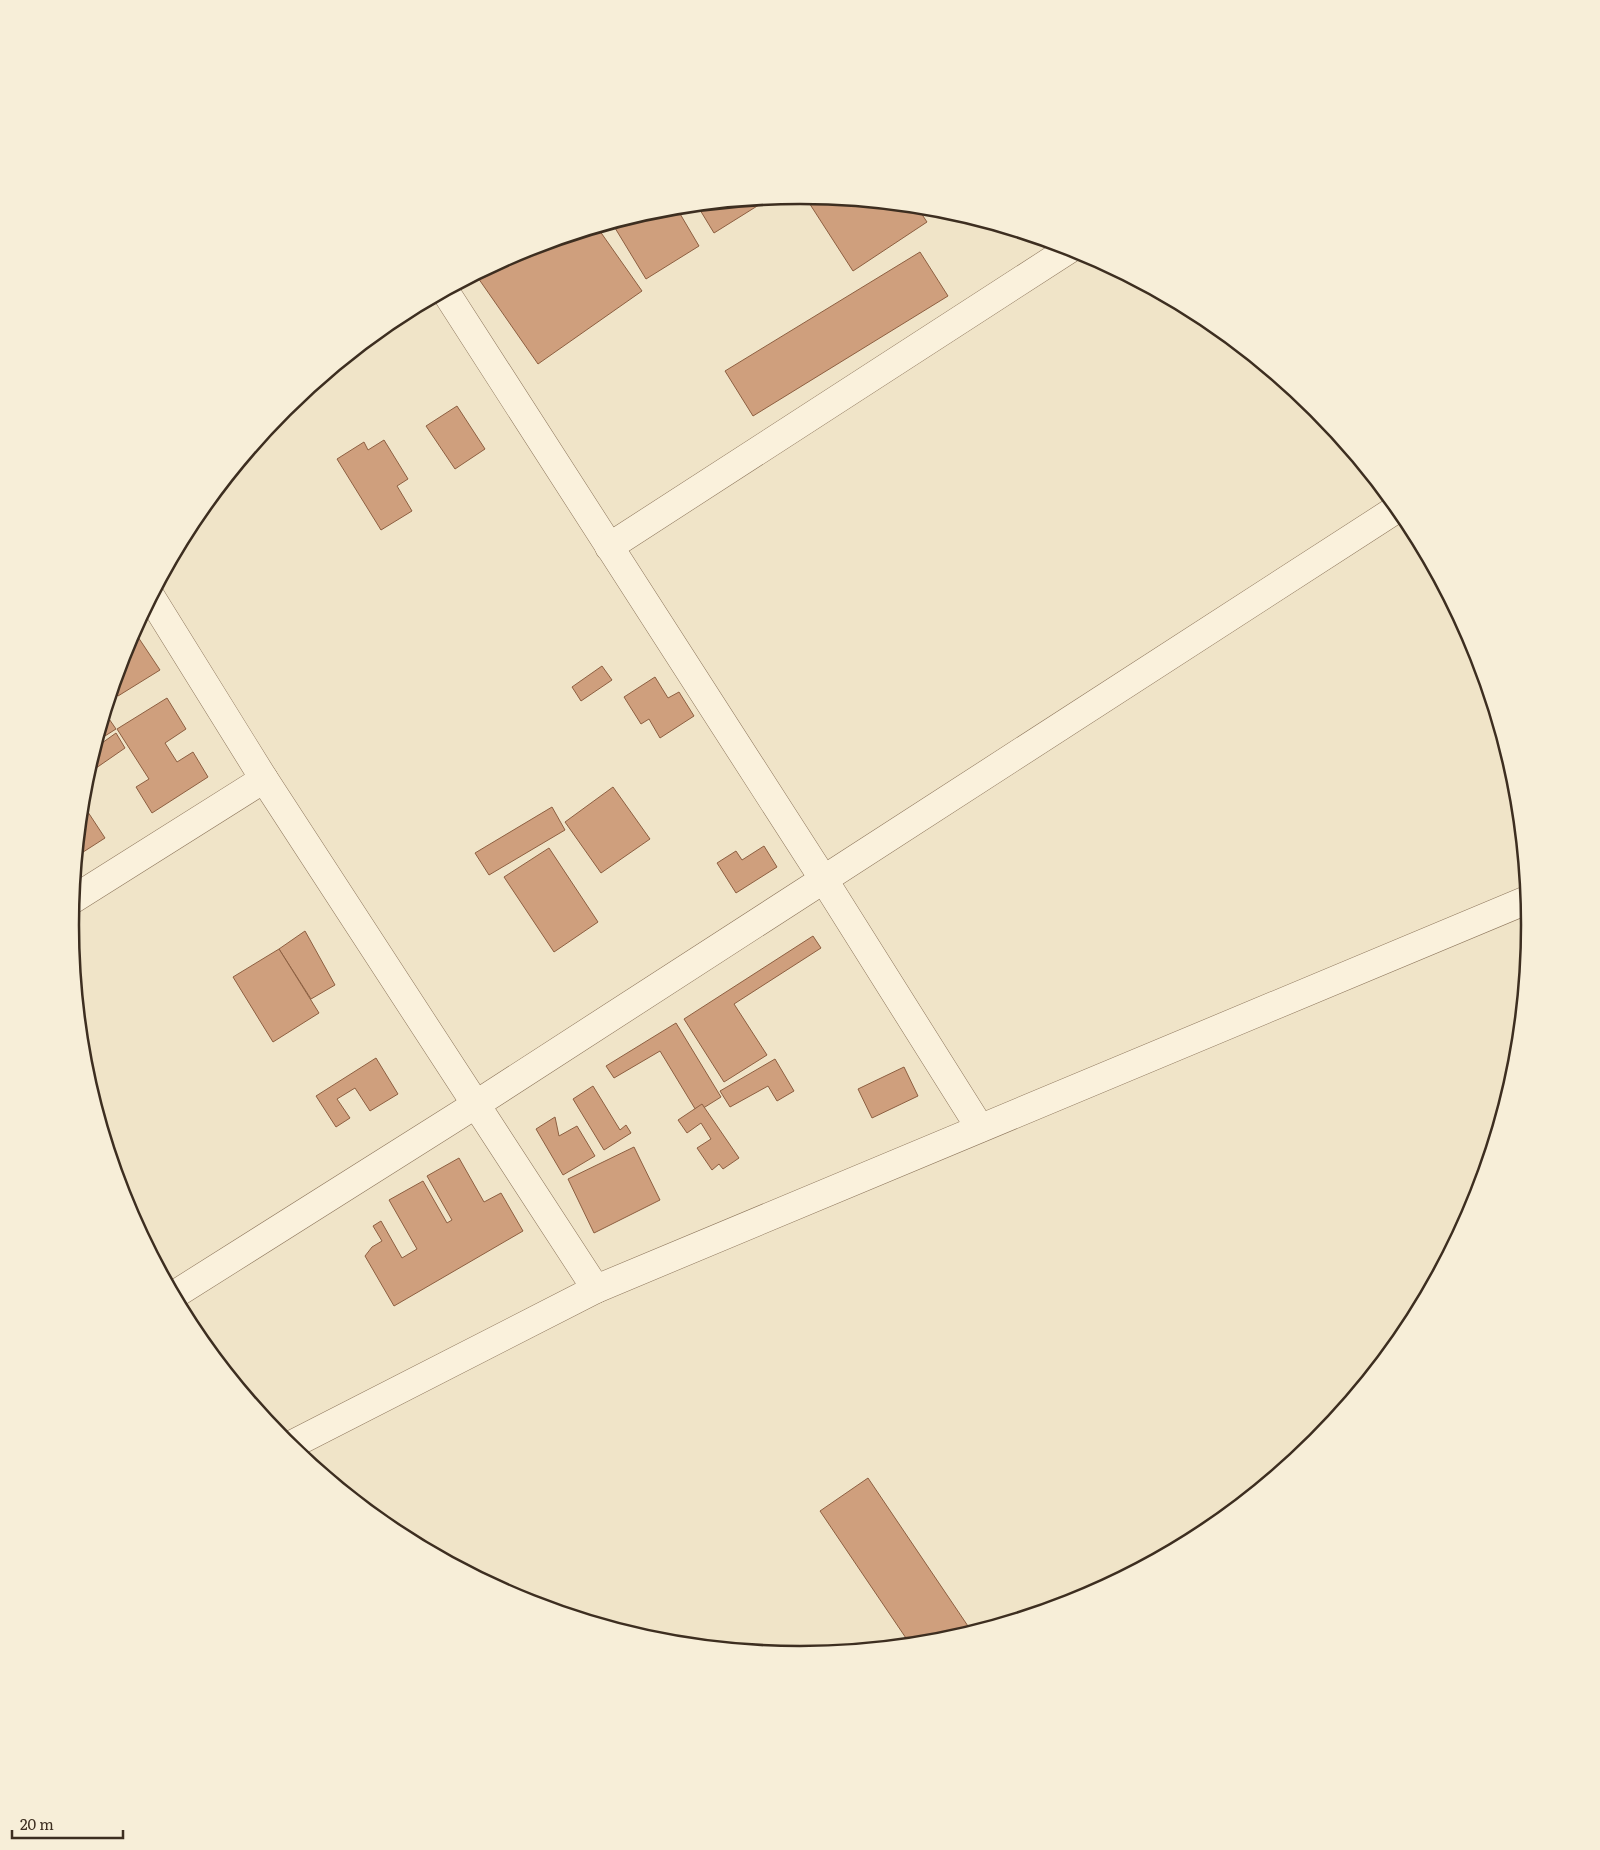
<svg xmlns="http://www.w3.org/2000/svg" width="1600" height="1850" font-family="Literata,serif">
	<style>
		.building { fill: #cf9f7d; stroke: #8d5f41 }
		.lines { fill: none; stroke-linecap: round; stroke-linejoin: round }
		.minor-casing { stroke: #8d765c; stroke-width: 29 }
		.minor { stroke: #faf1dc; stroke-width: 28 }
		.rim { fill: none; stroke: #3d2e20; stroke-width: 2.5 }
	</style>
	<rect width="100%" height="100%" fill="#f0e4c8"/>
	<!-- building -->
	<g class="building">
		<path d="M804,195L917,207L927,222L853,271Z"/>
		<path d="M770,198L714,233L697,205Z"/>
		<path d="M676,207L699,246L646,279L612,223L658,209Z"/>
		<path d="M597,227L642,291L538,364L476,275L521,250Z"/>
		<path d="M920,252L948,296L753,416L725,371Z"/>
		<path d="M457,406L485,449L455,469L426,426Z"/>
		<path d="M384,440L408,479L397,486L412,511L381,530L337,459L364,442L368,450Z"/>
		<path d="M134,631L160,670L118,696L113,688L126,645Z"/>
		<path d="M602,666L612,680L581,701L572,687Z"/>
		<path d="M655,677L668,698L679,692L694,716L660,738L649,719L641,724L624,697Z"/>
		<path d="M167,698L186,729L165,743L177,762L193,752L208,777L152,813L136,787L149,779L117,729Z"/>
		<path d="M105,713L116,729L97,741Z"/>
		<path d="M116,733L125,748L86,775L95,748Z"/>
		<path d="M613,787L650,839L601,873L565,822Z"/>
		<path d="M82,803L105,838L77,856Z"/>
		<path d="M552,807L565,830L489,875L475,853Z"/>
		<path d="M764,846L777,867L736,893L717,863L736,851L742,860Z"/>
		<path d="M549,848L598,922L554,952L504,877Z"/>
		<path d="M305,931L335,985L311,999L279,949Z"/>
		<path d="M813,936L821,948L734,1004L767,1055L724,1082L684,1019Z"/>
		<path d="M279,949L319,1013L273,1042L233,977Z"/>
		<path d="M676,1023L721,1097L697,1112L660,1051L614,1078L606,1066Z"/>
		<path d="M376,1058L398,1094L370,1111L355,1088L337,1099L350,1118L336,1127L316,1096Z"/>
		<path d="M775,1059L794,1091L777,1101L768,1086L730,1107L720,1091Z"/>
		<path d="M904,1067L918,1096L872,1118L858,1089Z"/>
		<path d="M593,1086L620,1130L626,1125L631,1133L604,1150L573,1099Z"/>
		<path d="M702,1104L739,1158L723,1169L719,1164L712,1170L697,1148L711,1139L701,1123L687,1133L678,1120Z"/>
		<path d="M555,1117L559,1136L577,1126L595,1156L563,1175L536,1129Z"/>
		<path d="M634,1147L660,1200L594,1233L568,1179Z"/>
		<path d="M459,1158L484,1202L501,1193L523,1231L394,1306L365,1256L372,1247L382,1241L373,1226L381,1221L402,1258L417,1249L389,1200L423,1181L447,1223L452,1220L427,1176Z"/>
		<path d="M868,1478L972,1632L942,1641L910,1644L820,1511Z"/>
	</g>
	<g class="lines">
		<!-- minor casing -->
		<g class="minor-casing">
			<g id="minor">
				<path d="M445,291L824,880L980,1128"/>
				<path d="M609,547L1071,248"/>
				<path d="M151,597L264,779L596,1289"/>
				<path d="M72,900L264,779"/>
				<path d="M174,1295L475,1105L1398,508"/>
				<path d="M289,1446L596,1289L1527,900"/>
			</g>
		</g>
		<!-- minor -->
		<use href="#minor" class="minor"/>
	</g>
	<!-- crop -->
	<path d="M0 0H1600V1850H0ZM79 925a721 721 0 1 1 1442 0a721 721 0 1 1-1442 0Z" fill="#f7eed8" fill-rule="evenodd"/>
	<path class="rim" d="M79 925a721 721 0 1 1 1442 0a721 721 0 1 1-1442 0Z"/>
	<!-- scale -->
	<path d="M12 1830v8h111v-8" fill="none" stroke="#3d2e20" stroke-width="2.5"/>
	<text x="20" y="1830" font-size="15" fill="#3d2e20" stroke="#f7eed8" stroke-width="4" paint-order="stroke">20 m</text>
</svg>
